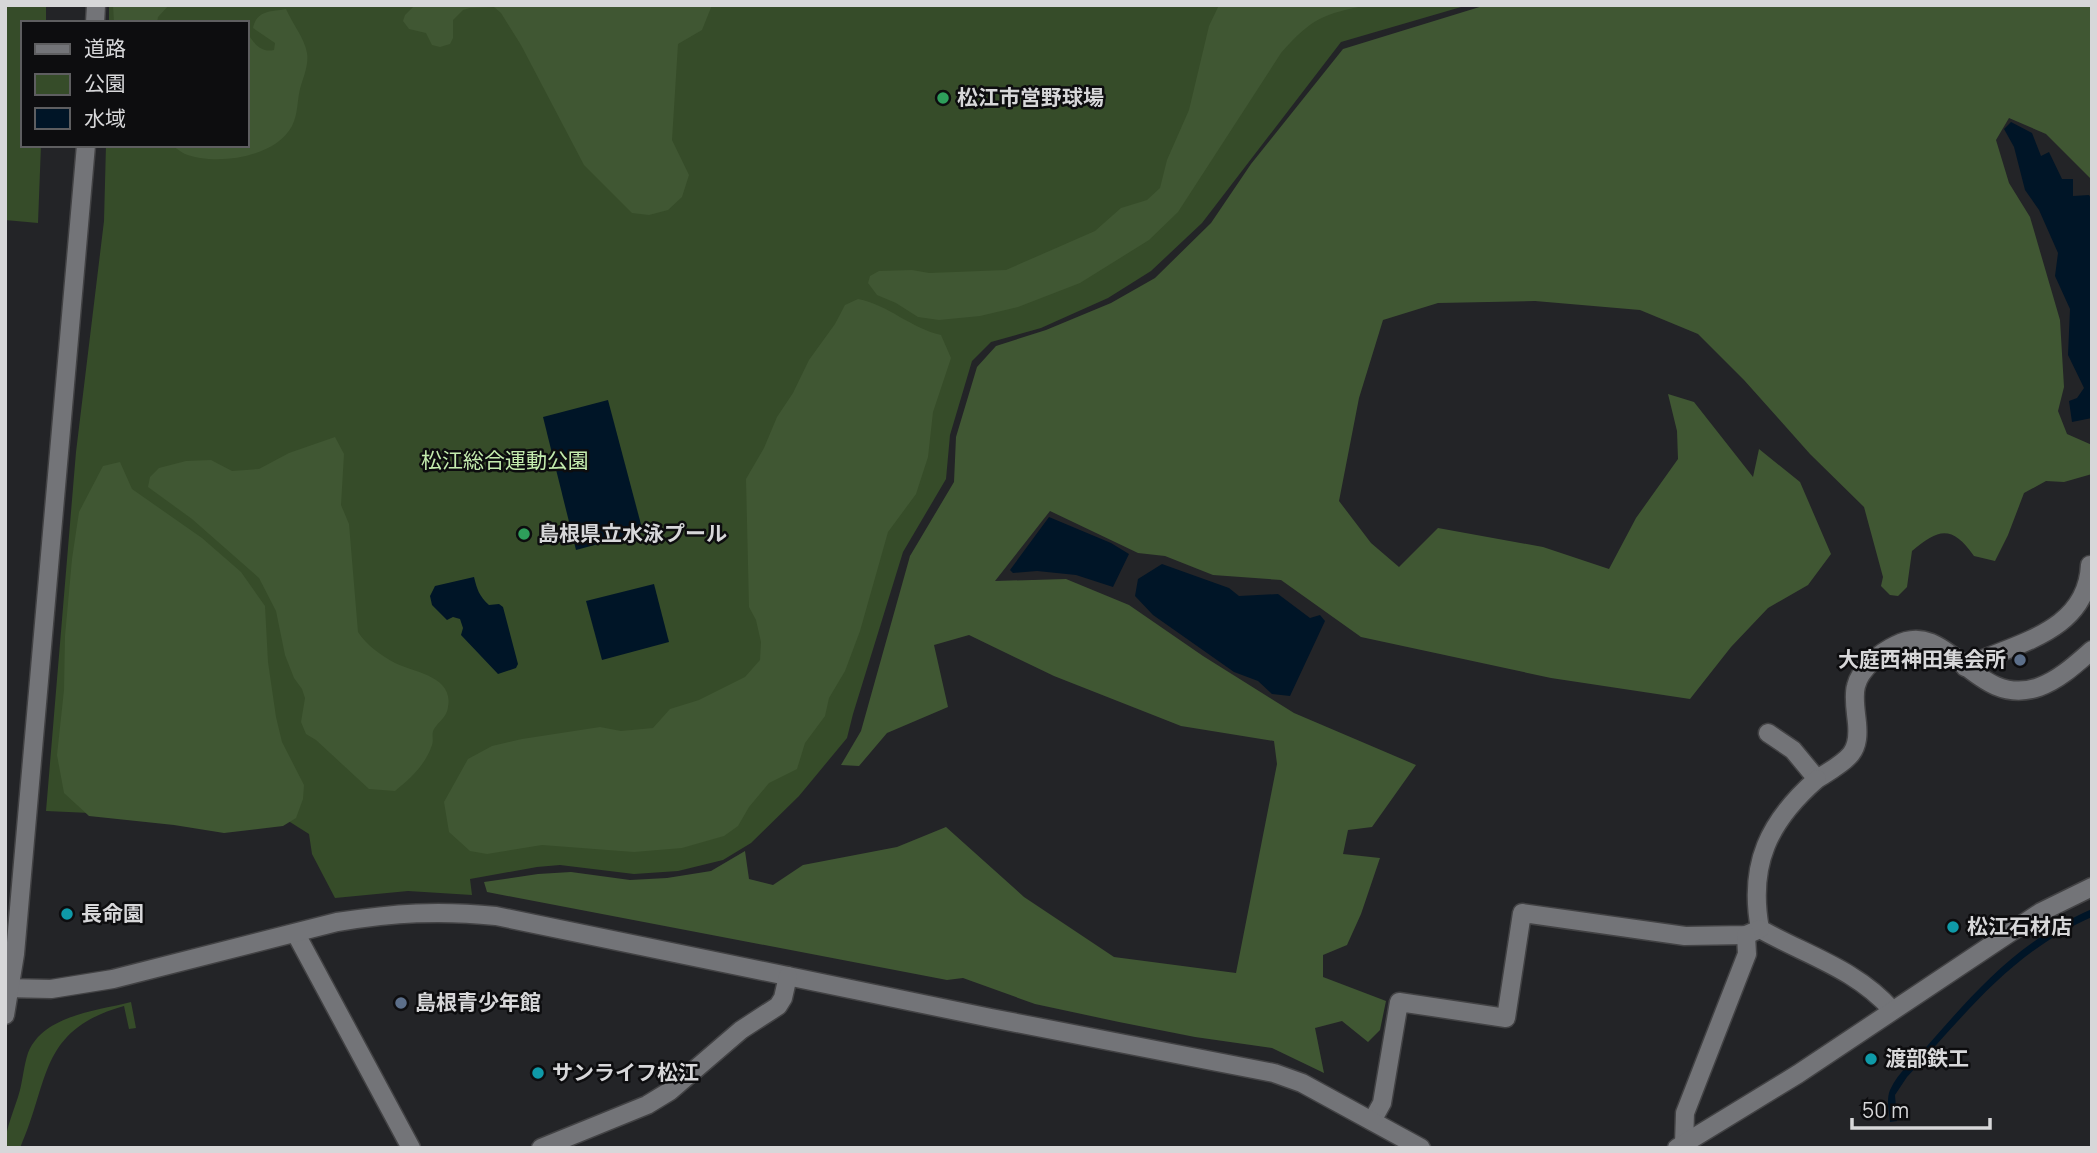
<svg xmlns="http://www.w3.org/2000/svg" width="2097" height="1153" font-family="Manrope,'Noto Sans JP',sans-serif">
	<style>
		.green { fill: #364c29 }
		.forest { fill: #405733 }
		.water { fill: #001527 }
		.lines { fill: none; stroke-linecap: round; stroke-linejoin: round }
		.minor-casing { stroke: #424244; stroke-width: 21 }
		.tertiary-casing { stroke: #424244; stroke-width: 21 }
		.minor { stroke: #737478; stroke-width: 18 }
		.tertiary { stroke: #737478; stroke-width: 18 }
		.leisure-dot { fill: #2e9e5b; stroke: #0d0d0f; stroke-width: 2.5 }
		.service-dot { fill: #5c6f8a; stroke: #0d0d0f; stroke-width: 2.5 }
		.culture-dot { fill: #0f9aa8; stroke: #0d0d0f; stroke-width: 2.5 }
		.labels { text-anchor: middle; stroke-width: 5; stroke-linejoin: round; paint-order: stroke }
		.poi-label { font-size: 21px; font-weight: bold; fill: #d7d7d9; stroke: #0d0d0f; text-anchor: start }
		.park-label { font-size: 21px; fill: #c4ecae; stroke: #0d0d0f }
	</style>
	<rect width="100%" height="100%" fill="#232427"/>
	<!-- green -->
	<g class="green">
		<path d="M5,5H46V23H23V145H41L38,223L5,220Z"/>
		<path d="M109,5H1468L1341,42L1202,223L1151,271L1108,298L1061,319L1041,328L991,342L972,361L950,435L946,479L903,552L853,714L847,738L799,796L751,843L723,860L678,871L634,874L560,865L537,867L470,879L472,895L408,891L335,898L312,854L309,834L290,822L46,811L76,452L104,221L106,145H247V23H109Z"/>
		<path d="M131,1002L136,1028L129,1029L124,1006C38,1030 50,1081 20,1148H5C5,1128 15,1109 20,1090C23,1078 24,1065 28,1053C43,1015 97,1011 131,1002Z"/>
	</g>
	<!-- forest -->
	<g class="forest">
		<path d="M113,5H169L158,17L157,23H114Z"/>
		<path d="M415,5H712L702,30L678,44L672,140L689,175L682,197L668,210L649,215L632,213L584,165L521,45L501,13L494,7L470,8L463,10L453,20V38L450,44L440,47L432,45L426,33L409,29L403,21L405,15Z"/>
		<path d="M1219,5H1368C1323,14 1312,18 1281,53L1178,212L1149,240L1080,283L1018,307L980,316L939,320L918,317L896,303L877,295L868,283L870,276L879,271L912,270L929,273L1006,270L1095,231L1121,208L1147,200L1160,188L1167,160L1189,110L1209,26Z"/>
		<path d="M1486,5H2092V180L2046,134L2009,118L1996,140L2009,183L2030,217L2060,320L2064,387L2058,411L2067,434L2092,445V474L2064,482L2046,481L2024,493L2008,535L1995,561L1974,556C1952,525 1939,528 1912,551L1907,587L1898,596L1890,595L1881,586L1883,577L1864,507L1810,454L1744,380L1698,334L1640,310L1535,301L1438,303L1383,320L1359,398L1339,501L1371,543L1399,567L1438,528L1543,547L1609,569L1636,518L1678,459L1677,431L1668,394L1694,402L1753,477L1759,449L1800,482L1831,554L1808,585L1768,608L1731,647L1690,699L1551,678L1361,637L1281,580L1213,575L1165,556L1138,553L1050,511L995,581L1066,579L1129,605L1203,656L1294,713L1416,765L1372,827L1348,830L1343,854L1380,858L1361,914L1347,945L1323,955V977L1386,1001L1380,1030L1368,1042L1342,1021L1315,1028L1324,1073L1272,1048L1195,1037L1119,1022L1035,1004L963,978L947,980L487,892L484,882L538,874L571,872L630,880L667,878L711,871L745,851L749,879L773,885L803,865L897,847L946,827L1024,897L1114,957L1236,973L1277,764L1274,741L1181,726L1054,676L969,635L934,645L948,707L887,733L859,766L841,765L861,731L910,556L954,482L956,437L977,367L996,346L1046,330L1111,303L1155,278L1211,223L1251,164L1343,49Z"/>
		<path d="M286,9C292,23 305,39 307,53C309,65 303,78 300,89C297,102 298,114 292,126C275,158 216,166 185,154C181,152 176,148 172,145H247V32C253,43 261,53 274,50L275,43L253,28C257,10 270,12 286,9Z"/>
		<path d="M858,299C889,305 910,328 941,335L951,358L933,412L928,457L916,494L888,532L860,631L845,671L829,698L825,716L805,743L797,769L769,783L749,807L738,826L724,836L682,848L634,852L542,845L487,854L470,851L449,832L444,802L468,759L492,746L522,739L600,727L621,731L653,728L670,709L699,700L745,677L760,660L761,642L756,620L749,607L746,479L764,448L777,417L793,393L809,360L835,324L845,305Z"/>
		<path d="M335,437L344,454L341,505L349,524L358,632C366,645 382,656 395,663C413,672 454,676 448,707C447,717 439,721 434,729C431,734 434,740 432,745C426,764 410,779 395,791L369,789L316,740L306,734L301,722L305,698L302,689L294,678L285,655L276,611L259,578L192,519L148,487L150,477L159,468L186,461L211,460L232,471L259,469L289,453Z"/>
		<path d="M120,462L132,489L202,538L241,572L265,606L268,662L276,717L282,742L304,785L303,799L296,818L283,826L224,833L174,825L89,816L64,793L57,755L64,690L65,636L72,559L79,512L103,466Z"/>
	</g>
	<!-- water -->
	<g class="water">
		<path d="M2011,122L2032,133L2041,156L2049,152L2062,179H2073V196L2089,195L2092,200V418L2072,422L2069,401L2077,398L2084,388L2068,355L2070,309L2055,276L2058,253L2039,210L2025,190L2014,147L2004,129Z"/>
		<path d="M608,400L643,532L576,550L543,417Z"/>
		<path d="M1049,517L1111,543L1129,554L1113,587L1076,575L1037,571L1013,573L1010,570Z"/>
		<path d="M1162,564L1229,588L1239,596L1278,594L1310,618L1320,615L1325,621L1290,696L1272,694L1258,681L1234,672L1153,615L1135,596L1138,579Z"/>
		<path d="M474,577C477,589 479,596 489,605L499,604L503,607L518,664L516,668L498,674L461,635L463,628L460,619L453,617L447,620L432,605L430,596L435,586Z"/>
		<path d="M654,584L669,642L602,660L586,601Z"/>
		<path d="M2092,909V917C2010,953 1966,1014 1907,1077L1895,1095L1897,1121L1890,1122C1889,1111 1886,1100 1890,1090C1898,1072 1915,1059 1928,1045C1979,987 2019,941 2092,909Z"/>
	</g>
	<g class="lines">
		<!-- minor casing -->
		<g class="minor-casing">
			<g id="minor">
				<path d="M1965,667C2014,643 2087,633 2090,565"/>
				<path d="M1768,733L1793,750L1817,779C1828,772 1843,764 1851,754C1858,745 1858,734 1857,723C1856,712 1853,697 1856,686C1860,669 1881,652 1896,645C1949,617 1974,710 2039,687C2059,680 2076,664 2092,650"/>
				<path d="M1817,779C1769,821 1748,864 1760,929C1806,955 1856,969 1892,1010"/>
				<path d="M1372,1121L1382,1103L1399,1002L1506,1018L1522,913L1685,936L1746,935L1760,929"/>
				<path d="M1684,1144L1685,1113L1747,954L1746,935"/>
			</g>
		</g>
		<!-- tertiary casing -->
		<g class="tertiary-casing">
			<g id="tertiary">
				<path d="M95,23L96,5"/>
				<path d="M296,934L411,1148"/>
				<path d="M5,988L51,989L113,979L337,922C395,913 438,910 496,916L991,1018L1274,1073L1302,1083L1421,1148"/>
				<path d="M5,1015L15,954L86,145"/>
				<path d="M541,1148L647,1105L670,1091L741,1030L778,1006L783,998L788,976"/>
				<path d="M1677,1148L1798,1074L2041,912L2092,887"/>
			</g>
		</g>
		<!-- minor -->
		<use href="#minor" class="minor"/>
		<!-- tertiary -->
		<use href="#tertiary" class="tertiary"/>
	</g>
	<!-- markers -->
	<g class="leisure-dot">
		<circle cx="943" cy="98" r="7"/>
		<circle cx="524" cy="534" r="7"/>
	</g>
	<g class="service-dot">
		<circle cx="2020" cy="660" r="7"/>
		<circle cx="401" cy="1003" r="7"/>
	</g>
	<g class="culture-dot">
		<circle cx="67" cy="914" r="7"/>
		<circle cx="1953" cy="927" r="7"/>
		<circle cx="1871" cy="1059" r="7"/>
		<circle cx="538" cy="1073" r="7"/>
	</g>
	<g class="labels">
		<!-- poi labels -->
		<g class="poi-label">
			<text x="957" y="105">松江市営野球場</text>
			<text x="538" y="541">島根県立水泳プール</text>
			<text x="2006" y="667" text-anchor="end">大庭西神田集会所</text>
			<text x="81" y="921">長命園</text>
			<text x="1967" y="934">松江石材店</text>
			<text x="415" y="1010">島根青少年館</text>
			<text x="1885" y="1066">渡部鉄工</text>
			<text x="552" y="1080">サンライフ松江</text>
		</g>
		<!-- park labels -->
		<g class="park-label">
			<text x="505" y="468">松江総合運動公園</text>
		</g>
	</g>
	<!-- border -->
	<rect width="2097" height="1153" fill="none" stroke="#d7d7d9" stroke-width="14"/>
	<!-- legend -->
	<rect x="21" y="21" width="228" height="126" fill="#0d0d0f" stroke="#5e5e60" stroke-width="2"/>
	<rect x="35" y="44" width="35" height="10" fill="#737478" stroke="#5e5e60" stroke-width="2"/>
	<text x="84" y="56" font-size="21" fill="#d7d7d9">道路</text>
	<rect x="35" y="74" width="35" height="21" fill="#364c29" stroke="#5e5e60" stroke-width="2"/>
	<text x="84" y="91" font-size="21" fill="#d7d7d9">公園</text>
	<rect x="35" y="108" width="35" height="21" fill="#001527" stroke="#5e5e60" stroke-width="2"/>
	<text x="84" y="126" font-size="21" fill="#d7d7d9">水域</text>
	<!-- scale -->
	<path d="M1852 1118v10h138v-10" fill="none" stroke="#d7d7d9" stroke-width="3.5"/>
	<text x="1862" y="1118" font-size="21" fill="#d7d7d9" stroke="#0d0d0f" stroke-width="5" paint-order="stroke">50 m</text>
</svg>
